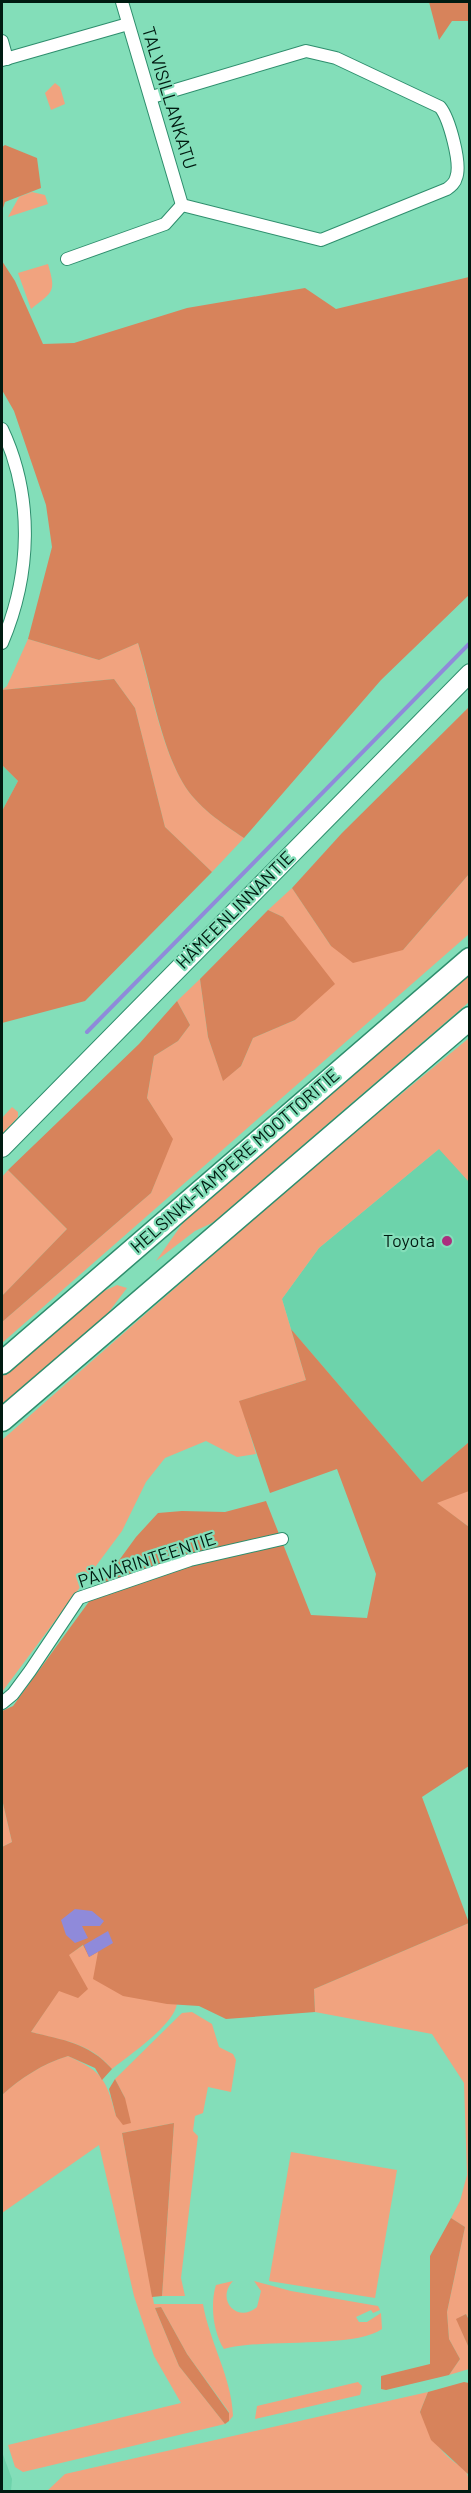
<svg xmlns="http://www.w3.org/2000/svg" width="471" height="2493" font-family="Barlow,sans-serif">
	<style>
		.built { fill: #6dd3ab }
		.green { fill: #f1a37f }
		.forest { fill: #d7835b }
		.water { fill: #8f8ada }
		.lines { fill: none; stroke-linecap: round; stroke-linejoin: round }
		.stream { stroke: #8f8ada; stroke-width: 4 }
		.street-casing { stroke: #2e8e6d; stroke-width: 14 }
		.secondary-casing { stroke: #2e8e6d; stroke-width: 20 }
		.highway-casing { stroke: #2e8e6d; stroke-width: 25 }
		.street { stroke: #fff; stroke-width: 12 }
		.secondary { stroke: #fff; stroke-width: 18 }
		.highway { stroke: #fff; stroke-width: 22 }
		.poi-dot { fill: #ab2e7e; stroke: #83deb9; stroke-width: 2 }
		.labels { text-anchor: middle; stroke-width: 4.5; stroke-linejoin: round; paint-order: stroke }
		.street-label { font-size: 18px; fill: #001b11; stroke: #83deb9 }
		.poi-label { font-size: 18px; fill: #001b11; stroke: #83deb9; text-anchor: end }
	</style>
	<rect width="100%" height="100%" fill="#83deb9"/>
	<!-- built -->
	<g class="built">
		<path d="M2,765L18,781L2,811Z"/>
		<path d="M469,1091V1442L422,1482L291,1329L282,1299L319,1248L439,1149Z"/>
		<path d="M2,2452L12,2479L11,2491H2Z"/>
	</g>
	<!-- green -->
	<g class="green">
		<path d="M55,83L60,87L65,104L51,110L45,93Z"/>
		<path d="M32,192L45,195L48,204L8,217L19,197Z"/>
		<path d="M48,264C56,292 54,291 31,309L18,273Z"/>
		<path d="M28,639L99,660L138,643C150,685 161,746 183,783C197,807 222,823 244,838L212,872L165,827L135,708L114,679L2,690L7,686Z"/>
		<path d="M469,874V934L2,1343V1322L151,1193L172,1139L147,1098L154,1056L178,1041L190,1025L177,1001L200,979L208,1037L223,1080L241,1066L253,1038L295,1020L283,917L268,910L292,888L331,946L403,950Z"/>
		<path d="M469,970V1002L214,1222L195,1231L156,1261L194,1207Z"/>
		<path d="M469,1038V1182L439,1149L319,1248L282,1299L306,1380L240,1401L256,1454L237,1457L206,1441L165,1458L146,1482L122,1531L2,1692V1440L314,1166Z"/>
		<path d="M12,1107L18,1112V1117L2,1135V1118Z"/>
		<path d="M8,1170L67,1229L2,1296V1177Z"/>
		<path d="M117,1285L127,1288L105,1317L2,1408V1376L89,1298Z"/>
		<path d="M464,1491H469V1527L436,1503Z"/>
		<path d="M2,1799L12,1842L2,1847Z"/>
		<path d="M469,1923L470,2320L466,2314L457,2319L469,2348V2369L449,2375L460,2359L449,2339L447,2312L465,2227L451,2218L460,2201L467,2175L464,2083L432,2034L315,2012L314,1989Z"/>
		<path d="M84,1945L98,1951L167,2004H177C173,2026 129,2055 112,2069C89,2042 64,2041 31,2032L59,1990L87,1989L68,1955Z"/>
		<path d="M192,2012L212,2024L219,2047L233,2054L236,2060L231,2092L208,2087L203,2113L195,2116L193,2131L198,2136L181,2278L185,2296H162L174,2123L122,2133L154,2304H203C209,2341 232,2378 233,2416L229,2421V2412L187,2354L161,2307L155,2308L179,2366L225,2424L23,2472L15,2467L8,2445L181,2403L154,2356L134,2296L99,2145L2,2213V2095C21,2078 42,2064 68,2056C103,2072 106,2079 116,2116L125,2098L115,2079L182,2013Z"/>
		<path d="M291,2152L397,2170L375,2298L269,2281Z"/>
		<path d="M233,2281C215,2300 238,2324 257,2307L261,2291L254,2281L291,2291L378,2306L380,2310L373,2313L371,2310L356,2317L359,2322H367L381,2313L382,2329C354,2349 263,2338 224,2349C213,2332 210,2304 216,2285Z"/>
		<path d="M358,2382L362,2386L360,2395L255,2419L257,2406Z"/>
		<path d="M428,2392L420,2412C427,2425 434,2443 445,2454C461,2471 470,2463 469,2492H46L65,2474Z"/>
	</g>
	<!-- forest -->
	<g class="forest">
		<path d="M429,2H469V21H452L439,40Z"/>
		<path d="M5,145L37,158L41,188L5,202L2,211V147Z"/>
		<path d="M2,261L15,281L43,344L74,343L187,308L305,288L336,309L469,277V595L381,680L244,838C222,823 197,807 183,783C161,746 151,685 138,643L99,660L28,639L52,547L46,505L14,411L2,390Z"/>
		<path d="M114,679L135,708L165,827L212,872L85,1001L2,1023V811L18,781L2,765V690Z"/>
		<path d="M469,707V874L403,950L353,963L331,946L292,888L342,833Z"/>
		<path d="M268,910L283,917L335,984L295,1020L253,1038L241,1066L223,1081L208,1037L200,979Z"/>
		<path d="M177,1001L190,1025L178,1041L154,1056L147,1098L173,1139L151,1193L2,1322V1296L67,1229L8,1170L139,1044Z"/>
		<path d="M291,1329L422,1482L469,1442V1491L437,1503L469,1527V1766L422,1797L469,1923L314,1989L315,2012L226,2019L199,2006L167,2004L123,1996L93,1979L98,1952L89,1957L83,1945L69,1955L88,1989L78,1998L59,1991L31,2032C63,2040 89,2043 112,2069L102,2080L95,2068L68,2056C42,2064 21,2078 2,2095V1847L12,1842L2,1799V1711L13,1706L136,1537L158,1513L182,1511L225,1512L266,1501L311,1615L367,1618L376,1574L337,1469L270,1493L239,1401L306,1380Z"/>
		<path d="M115,2079L125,2098L131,2123L123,2125L116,2116L109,2089Z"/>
		<path d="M174,2123L162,2296L152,2297L122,2133Z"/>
		<path d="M451,2218L465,2227L447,2312L449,2339L460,2359L449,2375L386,2390L381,2389V2376L430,2364V2256Z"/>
		<path d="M161,2307L187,2354L229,2413V2421L225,2424L179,2366L155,2308Z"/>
		<path d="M466,2314L469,2320V2348L456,2319Z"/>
		<path d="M464,2382L469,2383V2475L431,2440L420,2412L428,2392Z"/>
	</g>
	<!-- water -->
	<g class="water">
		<path d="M75,1909L92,1911L104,1921L100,1926H82L88,1938L75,1943L66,1935L61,1920Z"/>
		<path d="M108,1931L113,1943L89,1957L84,1945Z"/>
	</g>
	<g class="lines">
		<!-- stream -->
		<path class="stream" d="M87,1032L470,643"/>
		<!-- street casing -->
		<g class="street-casing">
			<g id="street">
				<path d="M122,2L182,205"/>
				<path d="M2,41L7,59"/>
				<path d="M2,60L128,24"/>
				<path d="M152,97L306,51L336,58L440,107C449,118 462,164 456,178C455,183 451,186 447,189L321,240L182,205"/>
				<path d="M67,259L165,224L182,205"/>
				<path d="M2,429C34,497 31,575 2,643"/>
				<path d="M2,1703L13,1694L30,1671L79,1598L190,1560L282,1539"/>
			</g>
		</g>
		<!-- secondary casing -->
		<g class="secondary-casing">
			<path id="secondary" d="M2,1148L470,673"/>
		</g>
		<!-- highway casing -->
		<g class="highway-casing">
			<g id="highway">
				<path d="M2,1363L470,959"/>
				<path d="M2,1420L470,1018"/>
			</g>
		</g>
		<!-- street -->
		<use href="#street" class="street"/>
		<!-- secondary -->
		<use href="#secondary" class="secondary"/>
		<!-- highway -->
		<use href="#highway" class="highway"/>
	</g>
	<!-- markers -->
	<circle class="poi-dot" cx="447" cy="1241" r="6"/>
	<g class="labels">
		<!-- street labels -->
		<g class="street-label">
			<text transform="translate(169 98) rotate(73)" y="6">TALVISILLANKATU</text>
			<text transform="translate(235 910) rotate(-45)" y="6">HÄMEENLINNANTIE</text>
			<text transform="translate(235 1161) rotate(-41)" y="6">HELSINKI-TAMPERE MOOTTORITIE</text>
			<text transform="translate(147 1560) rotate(-18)" y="6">PÄIVÄRINTEENTIE</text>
		</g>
		<!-- poi labels -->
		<g class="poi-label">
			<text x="435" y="1247">Toyota</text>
		</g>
	</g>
	<!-- border -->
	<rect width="471" height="2493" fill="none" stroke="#001b11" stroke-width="6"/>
</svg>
